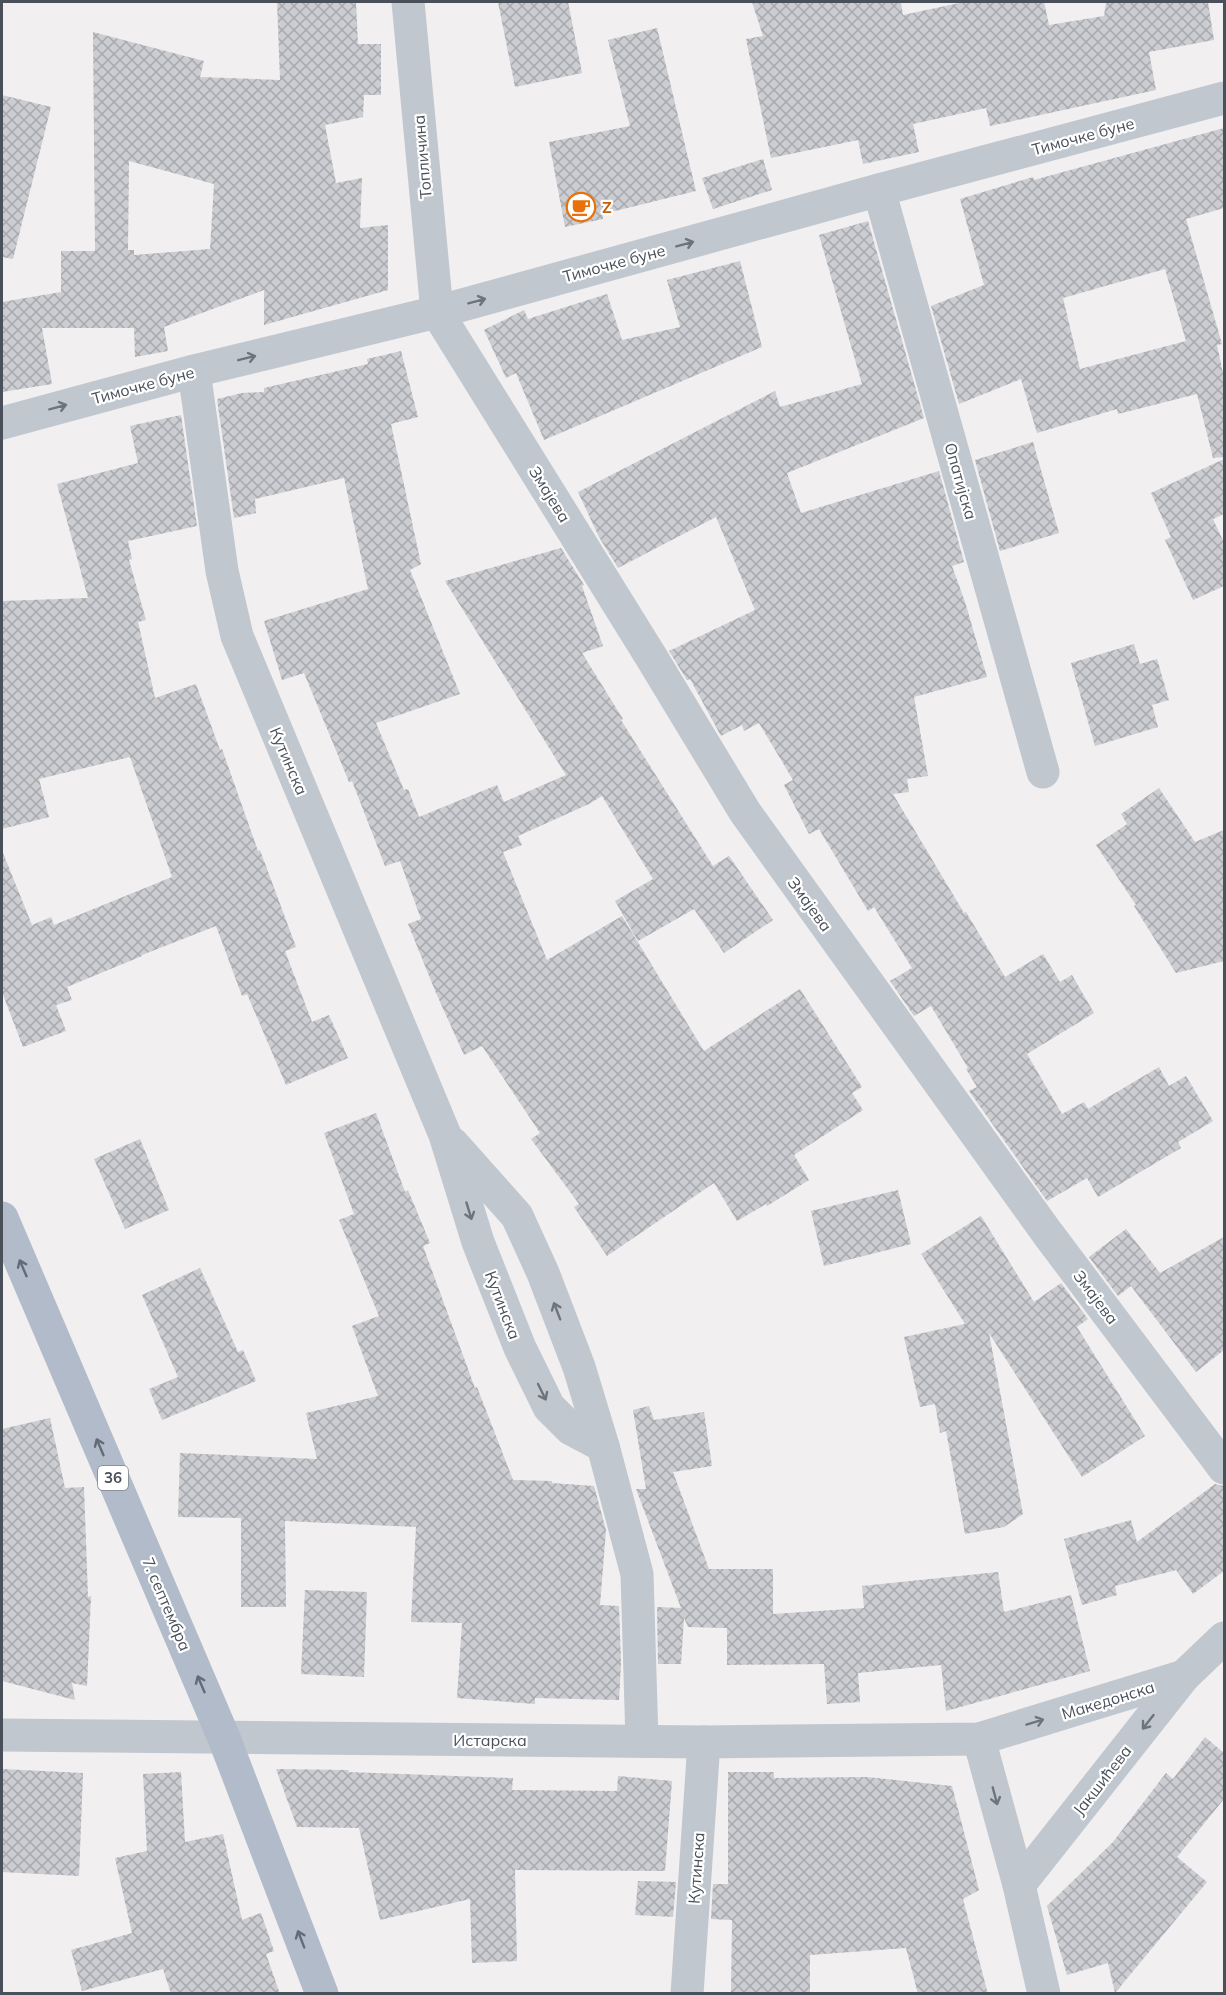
<svg xmlns="http://www.w3.org/2000/svg" width="1226" height="1995" font-family="Mulish,sans-serif">
	<style>
		.building { fill: url(#building-cross-hatch); fill-rule: evenodd }
		.lines { fill: none; stroke-linecap: round; stroke-linejoin: round }
		.minor { stroke: #c1c7cf; stroke-width: 33 }
		.primary { stroke: #b1bbca; stroke-width: 33 }
		.oneway { stroke: #6d747c }
		.oneway2 { stroke: #636b75 }
		.labels { text-anchor: middle; stroke-width: 4.5; stroke-linejoin: round; paint-order: stroke }
		.shield { fill: #fff; stroke: #80848b; stroke-width: 1.5 }
		.shield-label { font-size: 15px; font-weight: bold; fill: #495059 }
		.street-label { font-size: 16px; fill: #495059; stroke: #fff }
		.food-label { font-size: 16px; font-weight: bold; fill: #c56008; stroke: #fff; text-anchor: start }
	</style>
	<defs>
		<pattern id="building-cross-hatch" width="8" height="8" patternUnits="userSpaceOnUse" patternTransform="scale(1.5)"><rect width="8" height="8" fill="#cccdd2"/><path d="M0 0l8 8M0 8l8-8" fill="none" stroke="#a8a9ad"/></pattern>
	</defs>
	<rect width="100%" height="100%" fill="#f1efef"/>
	<!-- building -->
	<g class="building">
		<path d="M277,2H356L358,44H381V95H364L363,117L325,125L336,183L362,178L360,228L388,225V290L264,325V290L164,327L168,351L135,357L134,328H42L52,384L2,392V302L61,292V251H95L93,32L204,61L200,77L280,80ZM129,161L214,184L210,249L134,255V250H128Z"/>
		<path d="M498,2H568L582,73L515,87Z"/>
		<path d="M752,2H901L903,15L964,2H1044L1049,25L1104,16L1106,2H1208L1214,40L1149,52L1156,90L990,126L986,108L913,124L919,152L863,164L858,140L771,158L746,39L763,36Z"/>
		<path d="M657,28L696,191L603,214V219L565,227L549,142L630,126L608,40Z"/>
		<path d="M2,95L51,107L13,259L2,257Z"/>
		<path d="M1224,128V208L1186,219L1222,344L1217,345L1224,378V457L1213,458L1197,394L1118,414L1117,409L1037,433L1021,379L959,404L931,306L984,285L960,199L1033,177L1034,180ZM1165,269L1186,341L1080,369L1063,298Z"/>
		<path d="M763,159L772,190L713,209L702,178Z"/>
		<path d="M868,221L924,418L787,473L801,513L939,471L964,562L952,566L965,602L987,677L914,697L928,776L907,779L909,792L893,794L964,913L966,912L1005,977L1043,954L1060,982L1072,975L1094,1013L1027,1054L1062,1114L1084,1102L1088,1109L1159,1067L1169,1086L1186,1076L1213,1121L1178,1142L1181,1148L1098,1197L1087,1178L1047,1201L969,1091L977,1087L966,1069L968,1068L931,1006L914,1016L890,981L912,968L874,907L868,911L819,829L809,834L784,785L793,780L759,723L744,731L742,725L721,736L690,679L687,680L669,651L755,610L716,517L618,568L599,537L578,492L775,391L780,407L862,384L819,235Z"/>
		<path d="M740,261L762,347L544,440L516,373L506,378L484,330L524,310L528,319L607,294L622,340L680,327L667,280Z"/>
		<path d="M401,351L418,417L391,424L421,564L410,570L460,694L376,723L404,790L408,789L419,817L497,785L504,802L566,775L445,581L561,548L584,585L582,586L603,646L582,653L623,719L621,720L713,866L729,856L773,920L724,953L694,909L638,941L615,901L653,879L602,796L589,804L518,836L522,845L503,852L547,960L622,916L704,1051L800,989L862,1087L852,1093L863,1110L794,1155L809,1180L767,1206L766,1204L737,1221L714,1183L607,1256L574,1207L579,1204L531,1139L540,1133L482,1046L464,1055L436,993L408,924L421,919L400,861L385,866L352,781L349,782L304,673L282,680L264,621L368,589L344,478L255,499L256,513L234,518L217,399L242,393L264,392V388L368,364L367,359Z"/>
		<path d="M181,415L197,526L128,541L132,559L129,560L146,620L138,622L155,698L196,684L220,750L222,749L258,851L260,850L296,947L285,951L312,1022L329,1015L348,1058L286,1085L247,994L242,996L216,926L142,955V956L67,987L72,1000L56,1005L66,1031L23,1047L2,992V853H3L32,925L51,917L54,925L172,877L130,757L39,779L49,817L2,829V601L88,598L57,484L138,463L130,426Z"/>
		<path d="M1033,442L1059,533L1000,551L975,460Z"/>
		<path d="M1224,459V514L1213,519L1224,543V586L1193,600L1165,540L1171,537L1151,493Z"/>
		<path d="M1134,644L1140,664L1157,659L1169,700L1152,705L1158,727L1095,746L1071,663Z"/>
		<path d="M1159,788L1195,842L1224,830V961L1176,973L1134,906L1136,905L1096,845L1127,824L1121,814Z"/>
		<path d="M376,1113L405,1192L408,1190L430,1243L423,1246L475,1388L477,1387L513,1480L552,1481V1483L594,1486L606,1530L600,1605L619,1606L621,1663L619,1700L535,1698V1704L457,1698L462,1623L411,1622L416,1527L285,1521L286,1607H241V1518L178,1517L180,1453L317,1459L306,1413L378,1396L352,1326L379,1316L339,1220L354,1214L324,1133Z"/>
		<path d="M140,1139L169,1210L125,1229L94,1159Z"/>
		<path d="M898,1190L911,1244L824,1266L811,1211Z"/>
		<path d="M981,1216L1034,1302L1061,1283L1088,1319L1077,1327L1145,1436L1082,1477L989,1333L1023,1514L1004,1527L965,1534L946,1431L940,1433L935,1404L920,1407L904,1337L965,1324L921,1254Z"/>
		<path d="M1126,1229L1160,1273L1224,1237V1350L1196,1372L1131,1286L1118,1296L1089,1257Z"/>
		<path d="M200,1268L238,1352L243,1350L256,1381L162,1420L149,1389L178,1377L142,1295Z"/>
		<path d="M649,1406L654,1420L704,1412L712,1466L673,1472L709,1569H773V1614L864,1608L862,1586L998,1572L1004,1612L1071,1595L1090,1671L946,1711L941,1665L858,1673L860,1702L827,1704L824,1664L727,1665V1628L688,1627L684,1618L681,1664H658L657,1607L681,1608L636,1489H646L633,1410Z"/>
		<path d="M50,1418L65,1488L84,1487L88,1597L91,1596L87,1686L72,1683L75,1700L2,1681V1429Z"/>
		<path d="M1215,1484L1224,1486V1571L1193,1594L1176,1570L1115,1586L1117,1595L1082,1605L1064,1539L1131,1520L1137,1542Z"/>
		<path d="M305,1590L367,1592L364,1677L301,1674Z"/>
		<path d="M1205,1737L1224,1753V1799L1177,1857L1207,1882L1115,1993L1108,1963L1067,1975L1047,1906L1113,1842L1166,1773L1173,1779Z"/>
		<path d="M2,1769L83,1773L79,1876L2,1872Z"/>
		<path d="M276,1769L349,1770L348,1772L513,1778L512,1790L617,1791L618,1776L672,1781L665,1871L515,1870L517,1961L472,1963L470,1899L380,1920L359,1828L297,1827Z"/>
		<path d="M181,1772L185,1842L223,1834L242,1920L261,1913L274,1951L266,1954L280,1994H171L163,1969L82,1991L71,1950L132,1933L115,1858L147,1851L143,1774Z"/>
		<path d="M728,1772H774V1778L867,1777L952,1786L979,1890L963,1899L988,1994H918L906,1948L810,1955V1994H731L732,1920L711,1919L713,1884H728Z"/>
		<path d="M638,1881L676,1882L673,1917L635,1915Z"/>
	</g>
	<g class="lines">
		<!-- minor -->
		<g class="minor">
			<path d="M408,2L437,312L650,655L745,812L1048,1234L1224,1468"/>
			<path d="M879,190L1043,772"/>
			<path d="M194,371L222,571L237,636L445,1135L478,1242L520,1348L549,1407L571,1429L603,1446"/>
			<path d="M2,423L194,371L437,312L879,190L1224,98"/>
			<path d="M452,1143L517,1216L543,1273L579,1367L603,1446L637,1574L642,1741"/>
			<path d="M2,1735L704,1742L979,1739L1184,1676L1224,1638"/>
			<path d="M979,1739L1019,1885L1044,1994"/>
			<path d="M1019,1885L1184,1676"/>
			<path d="M687,1994L704,1742"/>
		</g>
		<!-- primary -->
		<path class="primary" d="M2,1218L224,1738L322,1994"/>
	</g>
	<!-- one-way arrows -->
	<defs><path id="oneway-shaft" d="M-6 0H5M1.5-3L5.5 0L1.5 3" fill="none" stroke-width="1.6" stroke-linecap="round" stroke-linejoin="round" transform="scale(1.5)"/></defs>
	<g class="oneway">
		<use href="#oneway-shaft" transform="translate(685 244) rotate(-15)"/>
		<use href="#oneway-shaft" transform="translate(477 301) rotate(-15)"/>
		<use href="#oneway-shaft" transform="translate(247 358) rotate(-14)"/>
		<use href="#oneway-shaft" transform="translate(58 407) rotate(-15)"/>
		<use href="#oneway-shaft" transform="translate(469 1211) rotate(73)"/>
		<use href="#oneway-shaft" transform="translate(557 1311) rotate(-111)"/>
		<use href="#oneway-shaft" transform="translate(542 1392) rotate(64)"/>
		<use href="#oneway-shaft" transform="translate(1035 1722) rotate(-17)"/>
		<use href="#oneway-shaft" transform="translate(1148 1722) rotate(128)"/>
		<use href="#oneway-shaft" transform="translate(995 1796) rotate(75)"/>
	</g>
	<g class="oneway2">
		<use href="#oneway-shaft" transform="translate(23 1268) rotate(-113)"/>
		<use href="#oneway-shaft" transform="translate(100 1447) rotate(-113)"/>
		<use href="#oneway-shaft" transform="translate(201 1684) rotate(-113)"/>
		<use href="#oneway-shaft" transform="translate(301 1939) rotate(-111)"/>
	</g>
	<!-- icons -->
	<defs>
		<g id="cafe-ring" transform="scale(1.5)"><circle r="9.5" fill="#fff" stroke="#e8710a" stroke-width="1.5"/><path d="M-5.5-4.5H6V0H3Q3 3.5 0 3.5H-2.5Q-5.5 3.5-5.5 0ZM3-3.2v2h1.7v-2ZM-6 4.5H4V6H-6Z" fill="#e8710a"/></g>
	</defs>
	<g fill-rule="evenodd">
		<use href="#cafe-ring" x="581" y="207"/>
	</g>
	<g class="labels">
		<!-- shield labels -->
		<rect class="shield" x="98" y="1466" width="30" height="24" rx="4.5"/>
		<g class="shield-label">
			<text x="113" y="1483">36</text>
		</g>
		<!-- street labels -->
		<g class="street-label">
			<text transform="translate(1083 136) rotate(-15)" y="6">Тимочке буне</text>
			<text transform="translate(422 157) rotate(-95)" y="6">Топличина</text>
			<text transform="translate(614 263) rotate(-15)" y="6">Тимочке буне</text>
			<text transform="translate(143 385) rotate(-15)" y="6">Тимочке буне</text>
			<text transform="translate(961 481) rotate(74)" y="6">Опатијска</text>
			<text transform="translate(550 494) rotate(58)" y="6">Змајева</text>
			<text transform="translate(289 761) rotate(67)" y="6">Кутинска</text>
			<text transform="translate(810 904) rotate(54)" y="6">Змајева</text>
			<text transform="translate(1096 1297) rotate(53)" y="6">Змајева</text>
			<text transform="translate(503 1305) rotate(69)" y="6">Кутинска</text>
			<text transform="translate(167 1604) rotate(67)" y="6">7. септембра</text>
			<text transform="translate(1108 1700) rotate(-17)" y="6">Македонска</text>
			<text x="490" y="1746">Истарска</text>
			<text transform="translate(1102 1780) rotate(-52)" y="6">Јакшићева</text>
			<text transform="translate(696 1868) rotate(-86)" y="6">Кутинска</text>
		</g>
		<!-- food labels -->
		<g class="food-label">
			<text x="602" y="213">Z</text>
		</g>
	</g>
	<!-- border -->
	<rect width="1226" height="1995" fill="none" stroke="#495059" stroke-width="6"/>
</svg>
